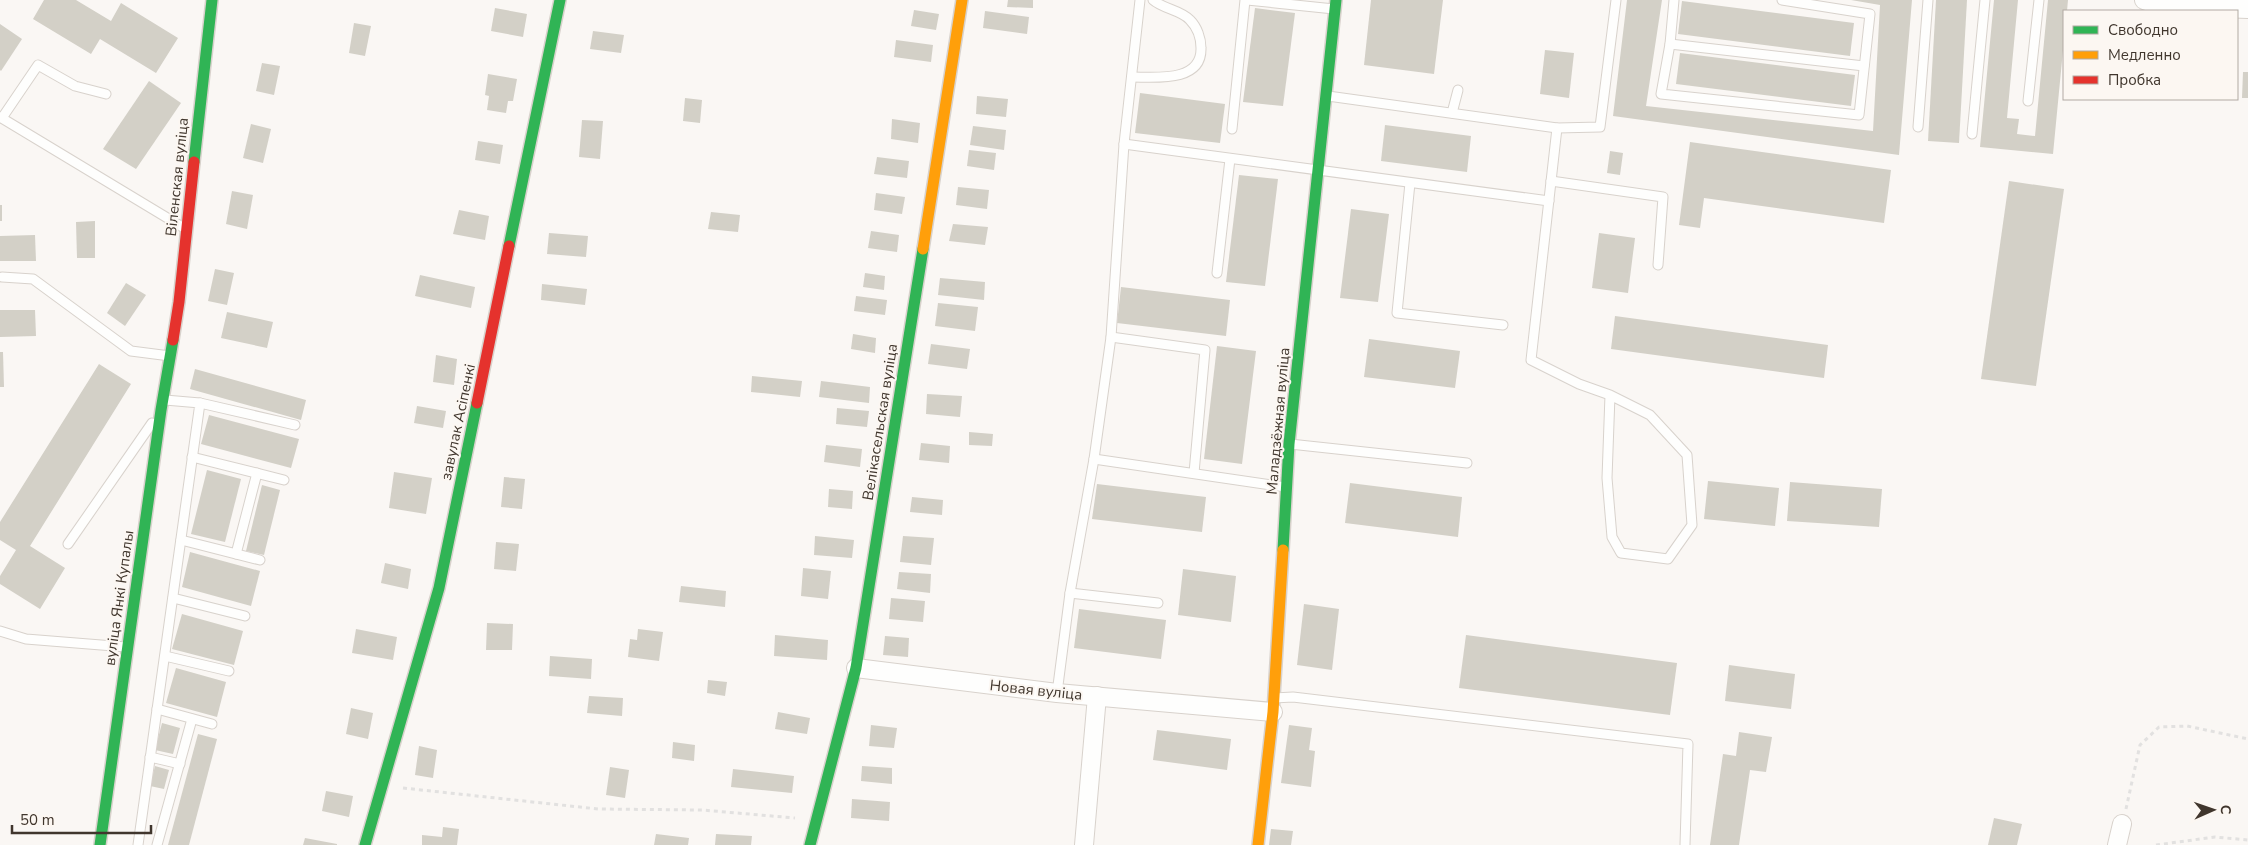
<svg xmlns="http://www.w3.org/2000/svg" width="2248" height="845" font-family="'Nunito Sans',sans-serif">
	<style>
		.building { fill: #d3d0c7 }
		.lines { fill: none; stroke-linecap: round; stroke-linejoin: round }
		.lane-casing { stroke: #d8d2cc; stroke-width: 11 }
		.street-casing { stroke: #d8d2cc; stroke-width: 20 }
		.fast-casing { stroke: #d8d2cc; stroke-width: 14 }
		.slow-casing { stroke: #d8d2cc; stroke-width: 14 }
		.jam-casing { stroke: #d8d2cc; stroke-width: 14 }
		.path { stroke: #e2e1e0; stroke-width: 3; stroke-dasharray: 4 4; stroke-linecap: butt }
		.lane { stroke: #fefefd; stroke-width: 9 }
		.street { stroke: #fefefd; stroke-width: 18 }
		.fast { stroke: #30b455; stroke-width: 11 }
		.slow { stroke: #ff9f0a; stroke-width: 11 }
		.jam { stroke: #e5322d; stroke-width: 11 }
		.labels { text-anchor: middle; stroke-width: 4; stroke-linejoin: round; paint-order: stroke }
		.street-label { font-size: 15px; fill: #40362d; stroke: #fcf7f2 }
	</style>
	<rect width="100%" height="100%" fill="#faf7f4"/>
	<!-- building -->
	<g class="building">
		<path d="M44,0H76L111,21L121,3L178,38L156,73L100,39L91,54L33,19Z"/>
		<path d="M1008,0H1033V8L1007,7Z"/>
		<path d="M1371,0H1443L1434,74L1364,65Z"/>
		<path d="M1627,0H1662L1646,106L1873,131L1880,5L1851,0H1912L1899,155L1613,116Z"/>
		<path d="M1936,0H1967L1959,143L1928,141Z"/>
		<path d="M1994,0H2018L2007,118L2019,119L2017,134L2035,136L2048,0H2068L2067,11H2064V40L2053,154L1980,147Z"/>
		<path d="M1682,1L1854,23L1850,56L1678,34Z"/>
		<path d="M495,8L527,14L523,37L491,31Z"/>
		<path d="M1255,8L1295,13L1283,106L1243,102Z"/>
		<path d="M914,10L939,14L936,30L911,26Z"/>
		<path d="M985,11L1029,17L1027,34L983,28Z"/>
		<path d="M354,23L371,26L365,56L349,53Z"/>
		<path d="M0,24L22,39L1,71L0,70Z"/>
		<path d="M593,31L624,35L621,53L590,49Z"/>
		<path d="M896,40L933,45L931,62L894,57Z"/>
		<path d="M1545,50L1574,53L1569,98L1540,94Z"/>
		<path d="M1680,53L1855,75L1851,106L1676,84Z"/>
		<path d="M262,63L280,66L274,95L256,91Z"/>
		<path d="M2243,72H2248V98H2242Z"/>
		<path d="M488,74L517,79L513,101H508L506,113L487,110L489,96L485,95Z"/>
		<path d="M149,81L181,103L136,169L103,149Z"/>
		<path d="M1140,93L1225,104L1220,143L1135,133Z"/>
		<path d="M977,96L1008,99L1006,117L976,114Z"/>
		<path d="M685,98L702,100L700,123L683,121Z"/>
		<path d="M892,119L920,123L918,143L891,139Z"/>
		<path d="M582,120L603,121L600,159L579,157Z"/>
		<path d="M251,124L271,129L263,163L243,158Z"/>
		<path d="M1385,125L1471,136L1467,172L1381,161Z"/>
		<path d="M973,126L1006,130L1004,150L970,145Z"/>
		<path d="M478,141L503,145L500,164L475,160Z"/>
		<path d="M1690,142L1891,170L1884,223L1704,198L1700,228L1679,225Z"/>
		<path d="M969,150L996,153L994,170L967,166Z"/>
		<path d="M1610,151L1623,153L1620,175L1607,173Z"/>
		<path d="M877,157L909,161L907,178L874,174Z"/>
		<path d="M1239,175L1278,179L1265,286L1226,282Z"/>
		<path d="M2009,181L2064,189L2036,386L1981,379Z"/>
		<path d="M958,187L989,190L987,209L956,205Z"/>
		<path d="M232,191L253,195L247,229L226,224Z"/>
		<path d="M876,193L905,197L902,214L874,210Z"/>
		<rect x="0" y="205" width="2" height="16"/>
		<path d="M1351,209L1389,214L1378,302L1340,298Z"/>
		<path d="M459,210L489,216L485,240L453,234Z"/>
		<path d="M711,212L740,215L738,232L708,229Z"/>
		<path d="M95,221V258H77L76,222Z"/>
		<path d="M953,224L988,227L985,245L949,241Z"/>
		<path d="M871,231L899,235L897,252L868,248Z"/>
		<path d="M549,233L588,236L586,257L547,254Z"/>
		<path d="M1599,233L1635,238L1628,293L1592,288Z"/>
		<path d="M35,235L36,261H0V236Z"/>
		<path d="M215,269L234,273L227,305L208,301Z"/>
		<path d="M865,273L885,276L884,290L863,287Z"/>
		<path d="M420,275L475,287L471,308L415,296Z"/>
		<path d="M940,278L985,282L984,300L938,295Z"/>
		<path d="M126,283L146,295L125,326L107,313Z"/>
		<path d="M542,284L587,289L585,305L541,300Z"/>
		<path d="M1121,287L1230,300L1226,336L1117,323Z"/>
		<path d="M856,296L887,300L885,315L854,311Z"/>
		<path d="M938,303L978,307L975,331L935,326Z"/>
		<path d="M0,310H35L36,336L0,337Z"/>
		<path d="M227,312L273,322L267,348L221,338Z"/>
		<path d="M1615,316L1828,345L1824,378L1611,349Z"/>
		<path d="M853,334L876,338L875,353L851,349Z"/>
		<path d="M1369,339L1460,351L1455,388L1364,377Z"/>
		<path d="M931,344L970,349L967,369L928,364Z"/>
		<path d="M1217,346L1256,351L1242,464L1204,459Z"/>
		<path d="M0,352H3L4,387H0Z"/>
		<path d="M436,355L457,359L454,385L433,382Z"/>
		<path d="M99,364L131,384L30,546L65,568L40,609L0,584V576L16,550L0,540V522Z"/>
		<path d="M195,369L306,400L301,420L190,389Z"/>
		<path d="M752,376L802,381L800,397L751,392Z"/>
		<path d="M821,381L870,387L869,403L819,397Z"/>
		<path d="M927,394L962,396L960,417L926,414Z"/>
		<path d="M417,406L446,411L443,428L414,423Z"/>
		<path d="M837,408L869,411L867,427L836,424Z"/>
		<path d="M209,415L299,439L291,468L201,444Z"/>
		<path d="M969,432L993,434L992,446L969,445Z"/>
		<path d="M921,443L950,446L949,463L919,460Z"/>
		<path d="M826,445L862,449L860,467L824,462Z"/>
		<path d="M207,470L241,479L225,542L191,534Z"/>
		<path d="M394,472L432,478L426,514L389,508Z"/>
		<path d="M504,477L525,479L522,509L501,507Z"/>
		<path d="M1708,481L1779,488L1775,526L1704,519Z"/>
		<path d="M1790,482L1882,489L1879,527L1787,521Z"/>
		<path d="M1350,483L1462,497L1458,537L1345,523Z"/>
		<path d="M1097,484L1206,497L1202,532L1092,519Z"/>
		<path d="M262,485L280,490L264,555L246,551Z"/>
		<path d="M829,489L853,491L852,509L828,507Z"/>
		<path d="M912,497L943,500L942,515L910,512Z"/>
		<path d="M815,536L854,540L852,558L814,555Z"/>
		<path d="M903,536L934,538L931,565L900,562Z"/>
		<path d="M496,542L519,544L516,571L494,569Z"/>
		<path d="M190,552L260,571L251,606L182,587Z"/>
		<path d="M385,563L411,569L408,589L381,583Z"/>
		<path d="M803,568L831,571L828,599L801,596Z"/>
		<path d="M1183,569L1236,576L1231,622L1178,615Z"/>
		<path d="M899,572L931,574L930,593L897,589Z"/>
		<path d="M681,586L726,591L725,607L679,602Z"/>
		<path d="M891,598L925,601L923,622L889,619Z"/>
		<path d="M1304,604L1339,609L1332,670L1297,665Z"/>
		<path d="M1079,609L1166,620L1161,659L1074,648Z"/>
		<path d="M182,614L243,631L234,665L172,649Z"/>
		<path d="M487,623L513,624L512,650H486Z"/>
		<path d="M356,629L397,637L393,660L352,653Z"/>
		<path d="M638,629L663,632L659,661L628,657L630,639L637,640Z"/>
		<path d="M775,635L828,640L827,660L774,656Z"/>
		<path d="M1466,635L1677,663L1670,715L1459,688Z"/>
		<path d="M885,636L909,638L908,657L883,655Z"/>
		<path d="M550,656L592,659L591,679L549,676Z"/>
		<path d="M1729,665L1795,674L1791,709L1725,701Z"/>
		<path d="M176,668L226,682L217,717L166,703Z"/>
		<path d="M708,680L727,682L725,696L707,693Z"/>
		<path d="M589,696L623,698L622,716L587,713Z"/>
		<path d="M351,708L373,713L368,739L346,734Z"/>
		<path d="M778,712L810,718L807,734L775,729Z"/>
		<path d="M162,723L180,728L173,754L155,750Z"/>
		<path d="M871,725L897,728L894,748L869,746Z"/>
		<path d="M1289,725L1312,728L1309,750L1315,751L1311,787L1281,783Z"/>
		<path d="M1157,730L1231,739L1227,770L1153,760Z"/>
		<path d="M1739,732L1772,737L1766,772L1750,770L1739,845H1710L1723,754L1736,756Z"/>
		<path d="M198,734L217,739L189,845H168Z"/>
		<path d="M673,742L695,745L694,761L672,758Z"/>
		<path d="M419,746L437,750L433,778L415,775Z"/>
		<path d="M155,766L169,770L164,789L150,786Z"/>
		<path d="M862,766L892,768V784L861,781Z"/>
		<path d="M610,767L629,770L625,798L606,795Z"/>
		<path d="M733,769L794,776L792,793L731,787Z"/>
		<path d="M326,791L353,796L349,817L322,811Z"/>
		<path d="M852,799L890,802L889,821L851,818Z"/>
		<path d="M1994,818L2022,824L2017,845H1988Z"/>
		<path d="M443,827L459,829L457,845H422V835L442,837Z"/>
		<path d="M1271,829L1293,831L1291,845H1269Z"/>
		<path d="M656,834L689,838L688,845H654Z"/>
		<path d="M716,834L752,836L751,845H715Z"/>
		<path d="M305,838L337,844V845H303Z"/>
	</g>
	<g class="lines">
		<!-- lane casing -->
		<g class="lane-casing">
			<g id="lane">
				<path d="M1247,0L1334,9"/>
				<path d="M1674,0L1670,44L1661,94L1859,115L1870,14L1782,0"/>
				<path d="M1670,44L1864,66"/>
				<path d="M1132,77C1154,77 1202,83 1201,48C1201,38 1197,27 1190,20C1181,10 1163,9 1153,0"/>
				<path d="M1328,96L1557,128L1600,127L1616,0"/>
				<path d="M2028,101L2039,0"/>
				<path d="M1452,113L1458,90"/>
				<path d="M0,117L184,228"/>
				<path d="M2,118L38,65L75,86L106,94"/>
				<path d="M1918,127L1928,0"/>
				<path d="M1557,128L1531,360L1579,384L1610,395L1650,415L1687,455L1692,525L1668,559L1621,553L1612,537L1607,478L1610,395"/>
				<path d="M1232,129L1245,0"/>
				<path d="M1972,134L1985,0"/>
				<path d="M1124,144L1549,201"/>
				<path d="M1551,181L1663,197L1658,265"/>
				<path d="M1410,183L1397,313L1503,325"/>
				<path d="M1217,273L1230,159"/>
				<path d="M2,277L33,279L131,351L170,356"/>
				<path d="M1111,337L1205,350L1194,473"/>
				<path d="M200,403L295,425"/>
				<path d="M1290,444L1467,463"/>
				<path d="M192,457L284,480"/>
				<path d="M1094,459L1285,487"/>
				<path d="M181,540L260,560"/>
				<path d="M68,544L152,423"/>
				<path d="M236,554L257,473"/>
				<path d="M1070,593L1158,603"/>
				<path d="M173,598L245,616"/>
				<path d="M0,631L26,639L126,647"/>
				<path d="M165,656L229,671"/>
				<path d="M1057,693L1070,593L1094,459L1111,337L1124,144L1140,0"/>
				<path d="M1274,698L1293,697L1688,744L1685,845"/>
				<path d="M157,709L212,724"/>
				<path d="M150,757L180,764"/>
				<path d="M138,845L200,403L165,400"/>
				<path d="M157,845L192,719"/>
			</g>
		</g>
		<!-- street casing -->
		<g class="street-casing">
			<g id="street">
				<path d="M2144,0L2161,6L2248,9"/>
				<path d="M856,668L1057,693L1273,712"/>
				<path d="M1084,845L1097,696"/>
				<path d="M2117,845L2122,824"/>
			</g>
		</g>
		<!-- fast casing -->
		<g class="fast-casing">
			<g id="fast">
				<path d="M194,162L212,0"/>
				<path d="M509,246L560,0"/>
				<path d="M1283,550L1289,444L1336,0"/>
				<path d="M100,845L161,410L173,340"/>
				<path d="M365,845L439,588L477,403"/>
				<path d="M810,845L856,668L923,249"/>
			</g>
		</g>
		<!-- slow casing -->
		<g class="slow-casing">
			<g id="slow">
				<path d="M923,249L962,0"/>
				<path d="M1258,845L1273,712L1283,550"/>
			</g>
		</g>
		<!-- jam casing -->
		<g class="jam-casing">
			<g id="jam">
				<path d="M173,340L179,302L194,162"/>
				<path d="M477,403L509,246"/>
			</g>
		</g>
		<!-- path -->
		<g class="path">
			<path d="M403,788L598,809L702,810L795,818"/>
			<path d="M2126,809L2140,745L2159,727L2187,726L2248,739"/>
			<path d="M2156,845L2215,837L2248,840"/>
		</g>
		<!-- lane -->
		<use href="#lane" class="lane"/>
		<!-- street -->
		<use href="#street" class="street"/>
		<!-- fast -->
		<use href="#fast" class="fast"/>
		<!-- slow -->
		<use href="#slow" class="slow"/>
		<!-- jam -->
		<use href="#jam" class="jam"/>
	</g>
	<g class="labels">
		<!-- street labels -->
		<g class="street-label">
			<text transform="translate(177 177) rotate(-84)" y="5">Віленская вуліца</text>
			<text transform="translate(1278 421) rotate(-85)" y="5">Маладзёжная вуліца</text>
			<text transform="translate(458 422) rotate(-78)" y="5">завулак Асіпенкі</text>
			<text transform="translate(880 422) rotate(-81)" y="5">Велікасельская вуліца</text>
			<text transform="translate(119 598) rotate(-82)" y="5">вуліца Янкі Купалы</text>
			<text transform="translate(1036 690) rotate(6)" y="5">Новая вуліца</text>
		</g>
	</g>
	<!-- legend -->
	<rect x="2063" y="10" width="175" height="90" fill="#fcf7f2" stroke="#b1aaa3"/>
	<rect x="2073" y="26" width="25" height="8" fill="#30b455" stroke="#b1aaa3"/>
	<text x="2108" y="35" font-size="15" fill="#40362d">Свободно</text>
	<rect x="2073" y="51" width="25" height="8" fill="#ff9f0a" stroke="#b1aaa3"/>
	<text x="2108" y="60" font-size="15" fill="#40362d">Медленно</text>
	<rect x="2073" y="76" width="25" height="8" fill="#e5322d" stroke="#b1aaa3"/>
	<text x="2108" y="85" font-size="15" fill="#40362d">Пробка</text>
	<!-- north arrow -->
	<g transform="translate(2213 810) rotate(88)" stroke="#fcf7f2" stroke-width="4" paint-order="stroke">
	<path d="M0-4L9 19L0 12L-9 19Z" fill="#40362d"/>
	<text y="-8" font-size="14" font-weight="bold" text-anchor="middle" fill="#40362d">С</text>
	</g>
	<!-- scale -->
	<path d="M12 825v8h139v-8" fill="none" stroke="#40362d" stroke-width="2.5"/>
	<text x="20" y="825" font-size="15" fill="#40362d" stroke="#fcf7f2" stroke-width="4" paint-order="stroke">50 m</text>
</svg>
